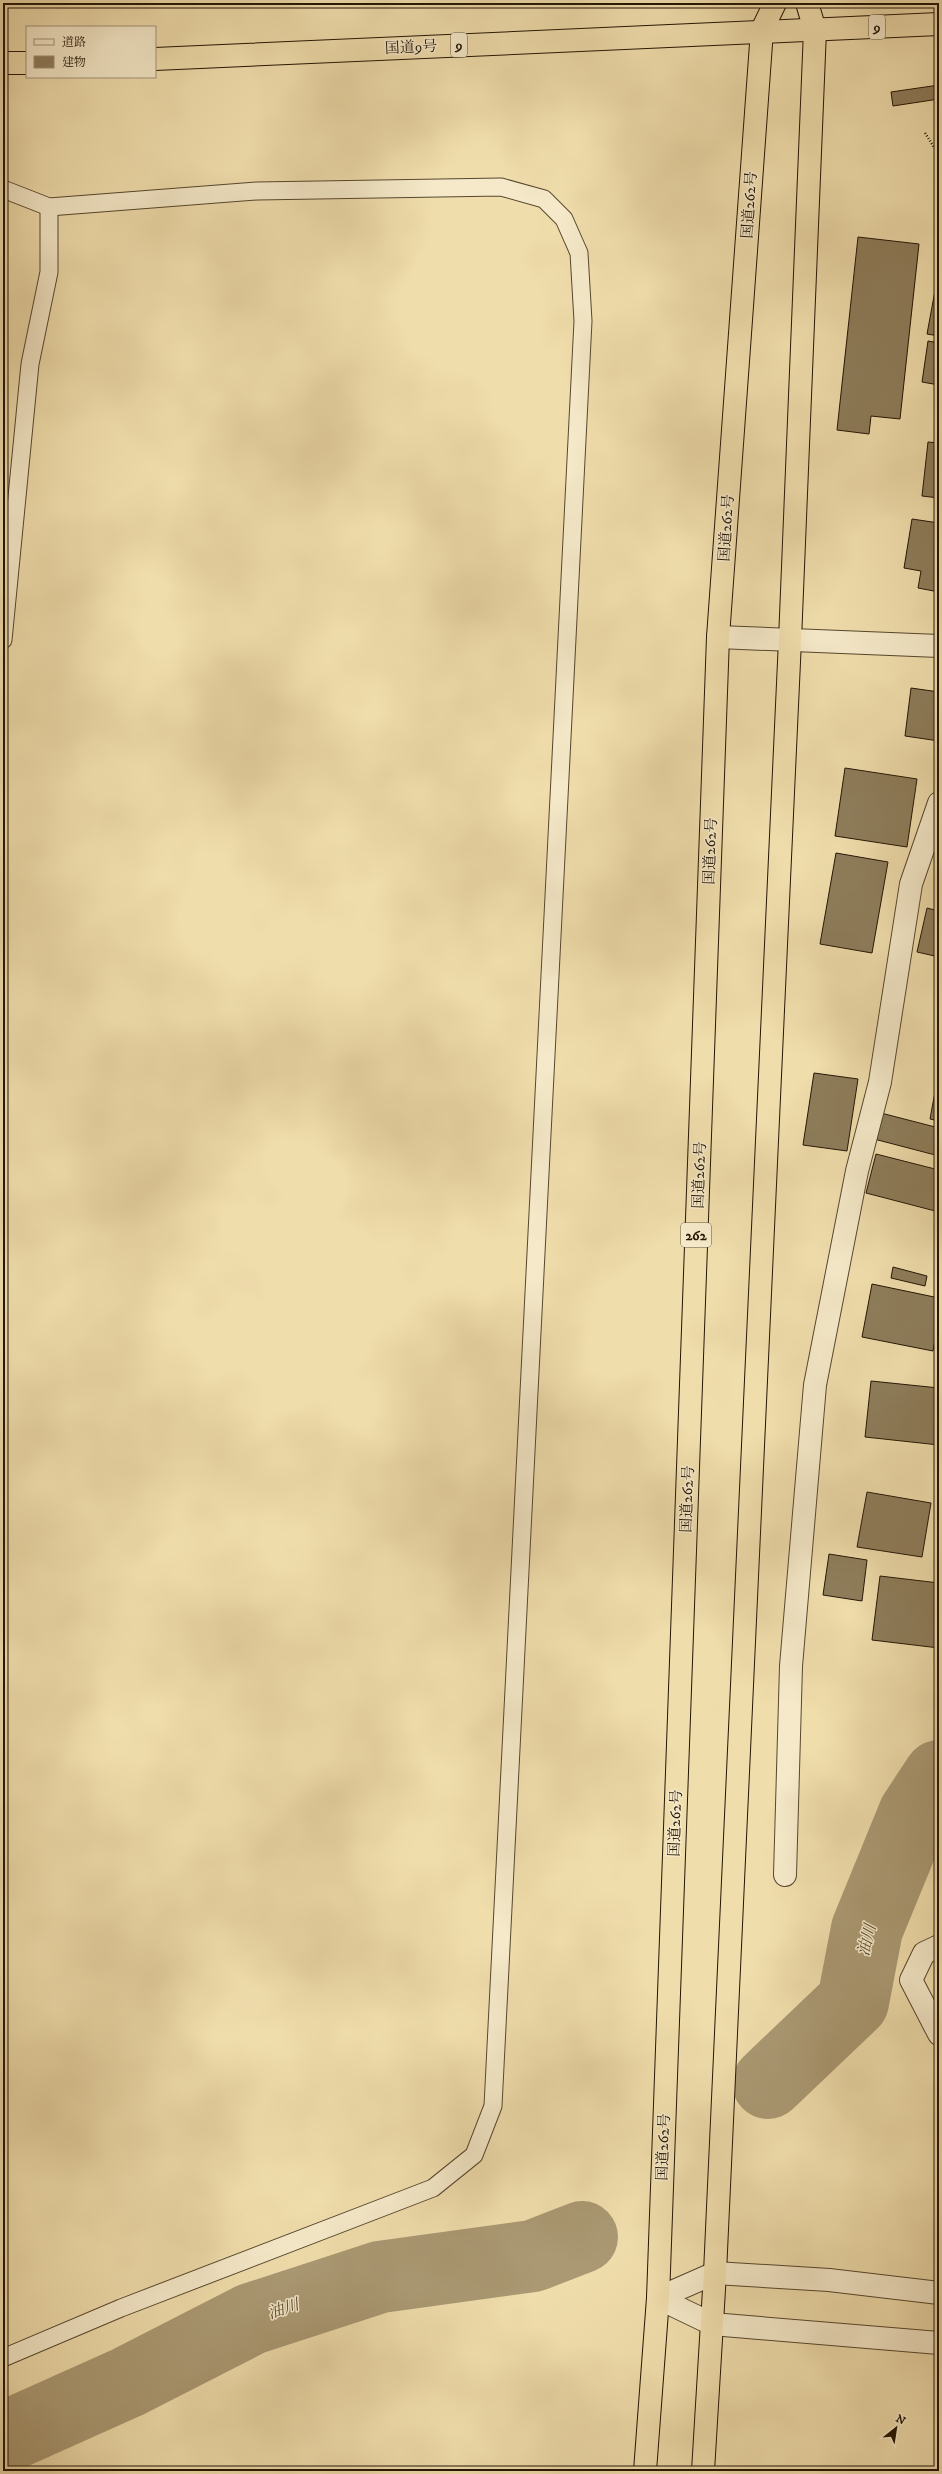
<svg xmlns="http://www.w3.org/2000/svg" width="942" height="2474" font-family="'IM FELL DW Pica','Noto Serif JP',serif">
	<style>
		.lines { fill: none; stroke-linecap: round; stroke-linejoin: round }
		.river { stroke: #aa9973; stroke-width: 72 }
		.building { fill: #8e7d5b; stroke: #231504 }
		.service-casing { stroke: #56472e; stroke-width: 19 }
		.minor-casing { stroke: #56472e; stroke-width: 24 }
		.tertiary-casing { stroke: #56472e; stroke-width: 24 }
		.trunk-casing { stroke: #231504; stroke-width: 24 }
		.path { stroke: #231504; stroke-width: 2.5; stroke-dasharray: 1 2; stroke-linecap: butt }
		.service { stroke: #f5e9c9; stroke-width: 17 }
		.minor { stroke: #f5e9c9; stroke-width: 22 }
		.tertiary { stroke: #f5e9c9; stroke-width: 22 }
		.trunk { stroke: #f0ddac; stroke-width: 22 }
		.labels { text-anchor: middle; stroke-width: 3; stroke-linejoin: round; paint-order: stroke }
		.shield { fill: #f5e9c9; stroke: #62553f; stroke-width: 1 }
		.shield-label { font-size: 14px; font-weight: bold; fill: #231504 }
		.street-label { font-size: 15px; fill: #231504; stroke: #f5e9c9 }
		.water-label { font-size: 16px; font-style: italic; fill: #594a30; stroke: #f5e9c9 }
	</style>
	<rect width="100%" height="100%" fill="#f0ddac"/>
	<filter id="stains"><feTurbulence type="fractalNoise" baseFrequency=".005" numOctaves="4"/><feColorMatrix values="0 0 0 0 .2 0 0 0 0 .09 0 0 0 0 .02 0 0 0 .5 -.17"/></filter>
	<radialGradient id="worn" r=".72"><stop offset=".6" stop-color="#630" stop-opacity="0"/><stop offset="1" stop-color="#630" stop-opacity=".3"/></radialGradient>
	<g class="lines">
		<!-- river -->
		<g class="river">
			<path d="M768,2083L853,2002L867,1929L914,1814L939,1776"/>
			<path d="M3,2438L128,2382L251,2319L380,2277L533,2256L582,2237"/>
		</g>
	</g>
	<!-- building -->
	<g class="building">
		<path d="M939,85V99L893,106L891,92Z"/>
		<path d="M858,237L919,244L900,419L871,416L869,434L837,430Z"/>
		<path d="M939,269V336L927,334Z"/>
		<path d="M928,341L939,343V385L922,382Z"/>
		<path d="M928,442L939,443V498L922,496Z"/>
		<path d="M912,519L939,523V592L918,588L921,571L904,568Z"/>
		<path d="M911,688L939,692V741L905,736Z"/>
		<path d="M845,768L917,779L907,847L835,836Z"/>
		<path d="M836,853L888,862L872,953L820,944Z"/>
		<path d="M927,908L939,911V957L917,952Z"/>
		<path d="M814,1073L858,1079L847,1151L803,1145Z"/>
		<path d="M937,1081L939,1082V1121L930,1119Z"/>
		<path d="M881,1113L939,1128V1156L874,1139Z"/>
		<path d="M876,1154L939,1170V1212L866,1193Z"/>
		<path d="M893,1267L927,1276L925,1286L891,1278Z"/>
		<path d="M872,1284L939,1298V1317L933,1351L862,1337Z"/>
		<path d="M871,1381L939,1388V1445L865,1437Z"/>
		<path d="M867,1492L931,1503L922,1557L857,1547Z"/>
		<path d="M829,1554L867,1560L862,1601L823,1595Z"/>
		<path d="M880,1576L939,1583V1648L872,1640Z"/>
	</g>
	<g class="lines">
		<!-- service casing -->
		<g class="service-casing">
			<g id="service">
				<path d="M3,189L49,207L257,191L501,187L544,199L564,219L579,253L583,321L493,2106L474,2155L433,2188L121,2308L3,2358"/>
				<path d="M3,640L30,364L49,272V207"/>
			</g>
		</g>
		<!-- minor casing -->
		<g class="minor-casing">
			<g id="minor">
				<path d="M718,637L939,646"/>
				<path d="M785,1875L791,1666L815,1385L857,1171L880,1082L911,884L939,803"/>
				<path d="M939,1946L924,1953L911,1980L939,2034"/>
			</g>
		</g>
		<!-- tertiary casing -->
		<g class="tertiary-casing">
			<g id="tertiary">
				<path d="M658,2298L715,2273L829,2280L939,2293"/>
				<path d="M658,2298L712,2324L939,2343"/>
			</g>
		</g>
		<!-- trunk casing -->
		<g class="trunk-casing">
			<g id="trunk">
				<path d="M155,59L939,24"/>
				<path d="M3,63H27"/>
				<path d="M645,2471L658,2298L718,637L762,30L775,3"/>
				<path d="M703,2471L715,2273L790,640L815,30L807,3"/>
			</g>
		</g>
		<!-- path -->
		<path class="path" d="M925,133L939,155"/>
		<!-- service -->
		<use href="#service" class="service"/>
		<!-- minor -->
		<use href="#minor" class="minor"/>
		<!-- tertiary -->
		<use href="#tertiary" class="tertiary"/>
		<!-- trunk -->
		<use href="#trunk" class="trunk"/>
	</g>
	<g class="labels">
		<!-- shield labels -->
		<g class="shield">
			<rect x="869" y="15" width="16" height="24" rx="3"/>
			<rect x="451" y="33" width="16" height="24" rx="3"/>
			<rect x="681" y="1223" width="30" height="24" rx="3"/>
		</g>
		<g class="shield-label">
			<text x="877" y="32">9</text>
			<text x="459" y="50">9</text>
			<text x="696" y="1240">262</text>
		</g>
		<!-- street labels -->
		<g class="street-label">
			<text transform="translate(411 47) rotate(-3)" y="5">国道9号</text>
			<text transform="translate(749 205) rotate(-86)" y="5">国道262号</text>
			<text transform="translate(726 528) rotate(-86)" y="5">国道262号</text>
			<text transform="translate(710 851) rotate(-88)" y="5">国道262号</text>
			<text transform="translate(699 1175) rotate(-88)" y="5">国道262号</text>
			<text transform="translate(687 1499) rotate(-88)" y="5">国道262号</text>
			<text transform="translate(675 1823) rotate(-88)" y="5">国道262号</text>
			<text transform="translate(663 2147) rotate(-88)" y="5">国道262号</text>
		</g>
		<!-- water labels -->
		<g class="water-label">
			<text transform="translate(866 1940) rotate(-76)" y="6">油川</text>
			<text transform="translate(283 2308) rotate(-18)" y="6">油川</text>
		</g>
	</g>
	<!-- margin -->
	<rect width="942" height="2474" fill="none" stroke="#f0ddac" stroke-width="16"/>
	<rect x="4" y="4" width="934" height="2466" fill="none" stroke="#231504" stroke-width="2"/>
	<rect x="8" y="8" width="926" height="2458" fill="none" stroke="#231504"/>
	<!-- legend -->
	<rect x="26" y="26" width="130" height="52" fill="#f5e9c9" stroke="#a1947a"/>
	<rect x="34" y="39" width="20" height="6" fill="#f5e9c9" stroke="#a1947a"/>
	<text x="62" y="46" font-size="12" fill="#231504">道路</text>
	<rect x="34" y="56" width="20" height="12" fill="#8e7d5b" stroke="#a1947a"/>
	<text x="62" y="66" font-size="12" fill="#231504">建物</text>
	<!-- north arrow -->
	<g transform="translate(896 2428) rotate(30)" stroke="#f5e9c9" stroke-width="3" paint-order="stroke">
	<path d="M0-3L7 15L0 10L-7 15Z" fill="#231504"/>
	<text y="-6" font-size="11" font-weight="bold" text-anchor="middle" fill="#231504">N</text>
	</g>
	<rect width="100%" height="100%" filter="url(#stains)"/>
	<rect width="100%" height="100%" fill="url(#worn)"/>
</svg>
